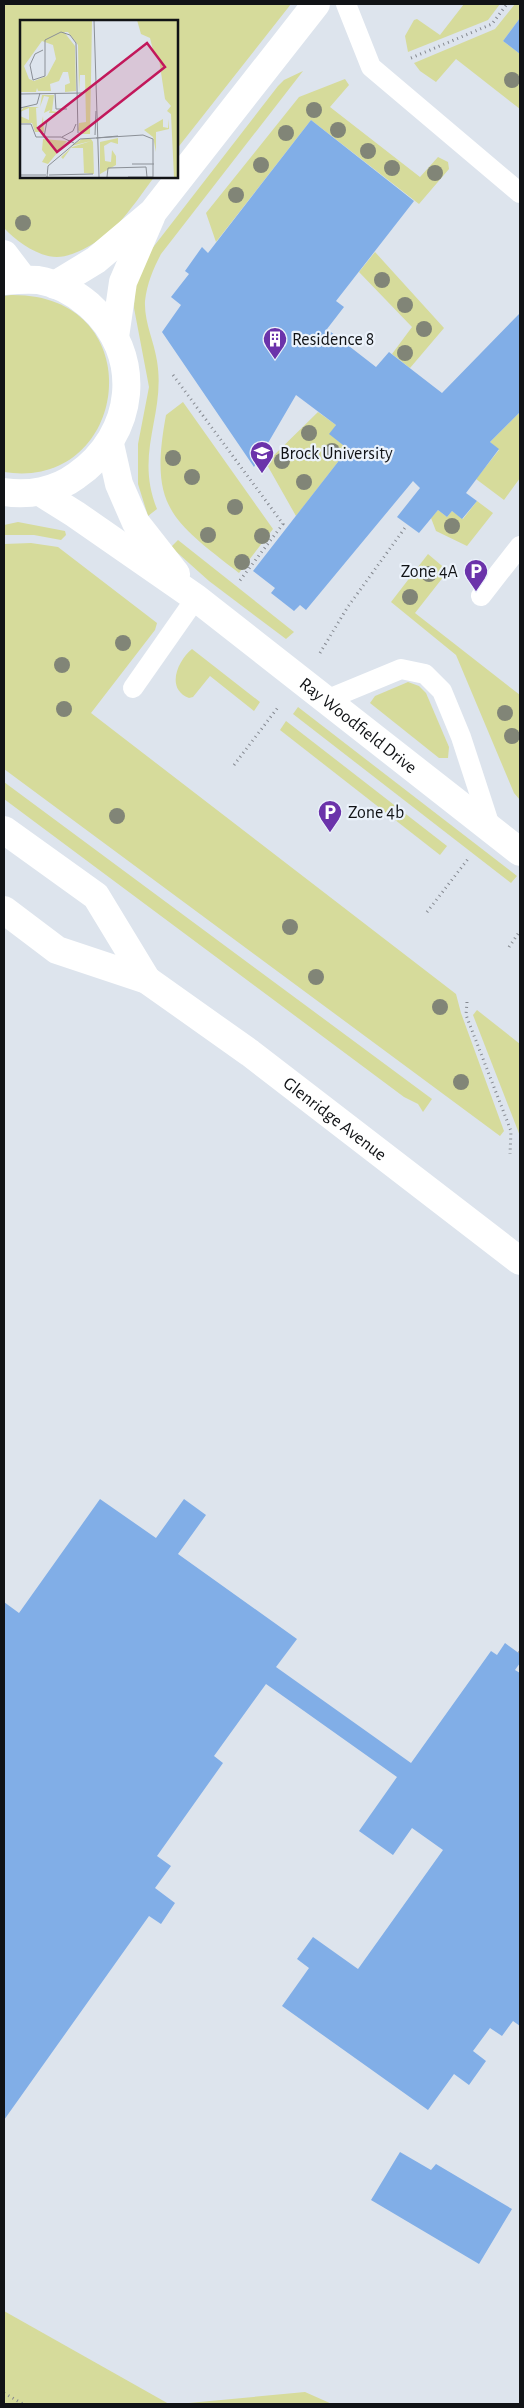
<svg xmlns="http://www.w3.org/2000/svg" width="524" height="2408" font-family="'Alegreya Sans',sans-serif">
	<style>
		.green { fill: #d6db9b }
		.building { fill: #81aee7 }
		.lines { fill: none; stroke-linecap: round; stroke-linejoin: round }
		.path { stroke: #858990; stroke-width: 3; stroke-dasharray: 1 4; stroke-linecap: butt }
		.service { stroke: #fff; stroke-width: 20 }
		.minor { stroke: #fff; stroke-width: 28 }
		.tertiary { stroke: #fff; stroke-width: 28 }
		.secondary { stroke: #fff; stroke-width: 28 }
		.tree { fill: #818577 }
		.labels { text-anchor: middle; stroke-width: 4.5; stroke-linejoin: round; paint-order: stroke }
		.poi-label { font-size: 18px; fill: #111316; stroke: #ebf2fb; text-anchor: start }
		.street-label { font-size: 18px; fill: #111316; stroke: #ebf2fb }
		.inset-road { fill: none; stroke: #8b9097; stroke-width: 1 }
		.view { fill: #c2185b; fill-opacity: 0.15; stroke: #c2185b; stroke-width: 2.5 }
		.inset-edge { fill: none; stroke: #111316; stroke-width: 2.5 }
	</style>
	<rect width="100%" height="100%" fill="#dde4ed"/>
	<!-- green -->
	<g class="green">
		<path d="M4,4H291L176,150V21H21V176H155C143,192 131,210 117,225C105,238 76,257 57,257C38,257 16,241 4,228Z"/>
		<path d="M464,4H500L488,20L408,52L405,36L414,20L417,19L440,35Z"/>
		<path d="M515,4H520V18L503,41L520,54V109L456,59L436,82L420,71L414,63L495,29Z"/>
		<path d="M303,71L161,254C153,269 147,284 145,301C144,322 154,341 157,361C166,415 134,452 157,509L148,516L138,484V444L149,387L134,308L135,287L151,250L278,86L284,80Z"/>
		<path d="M345,79L349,85L330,107L420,177L438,157L448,162L449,169L419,204L311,120L216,242L206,213L299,97Z"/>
		<path d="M375,252L444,328L410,368L392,354L412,327L359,272Z"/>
		<path d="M11,295C154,293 131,492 4,472V296Z"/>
		<path d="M183,402L273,529L239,573C171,520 149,507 166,415Z"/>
		<path d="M318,412L336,425L330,434L348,449L296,516L266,463Z"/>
		<path d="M520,412V478L504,500L476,479L499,450L490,442Z"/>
		<path d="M477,501L493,513L467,546L436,531L431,518L438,510L447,517L452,511L463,519Z"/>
		<path d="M18,522L65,531L66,535L61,540L34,535H4V525Z"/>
		<path d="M178,540L294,632L286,639L209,581L171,547Z"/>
		<path d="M31,543L58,547L157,623L155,630L91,713L456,994L461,1013L504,1131L500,1136L4,769V544Z"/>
		<path d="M428,554L448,571L415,613L520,695V800L514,793L456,655L391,602Z"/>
		<path d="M192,649L260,702L254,711L210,676L193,697L189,698C165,689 178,660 192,649Z"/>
		<path d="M408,682L419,686L426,693L449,747L448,758H439L370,703L375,696Z"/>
		<path d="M298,707L517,876L511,883L293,714Z"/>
		<path d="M286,721L447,846L440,855L280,730Z"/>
		<path d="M4,782L432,1099L423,1112L418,1104L404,1097L4,799Z"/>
		<path d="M477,1010L520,1044V1136L473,1015Z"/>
		<path d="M4,2311L169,2404H4Z"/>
		<path d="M305,2392L332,2404H178Z"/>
	</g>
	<!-- building -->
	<g class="building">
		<path d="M520,18V54L503,41Z"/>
		<path d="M311,120L414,201L336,301L344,307L327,329L376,367L389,352L442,393L520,313V412L490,442L499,449L466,493L477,501L462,519L452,511L447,517L438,510L419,533L397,517L420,488L413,481L306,610L300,605L294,611L271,593L275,588L253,571L348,449L329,434L336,425L296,395L254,467L162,332L181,305L171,297L189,274L185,271L202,247L208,253Z"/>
		<path d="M100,1499L156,1538L184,1499L206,1515L178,1554L297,1639L276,1667L411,1763L491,1651L497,1655L505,1643L520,1654V1663L515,1670L520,1673V2026L513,2021L502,2036L490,2028L473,2051L486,2061L469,2085L454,2074L428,2110L282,2006L309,1968L297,1959L313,1937L358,1969L443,1850L412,1828L393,1855L359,1831L397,1777L266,1684L214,1756L223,1763L157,1856L171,1866L155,1888L175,1903L161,1924L149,1916L4,2120V1602L19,1613Z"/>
		<path d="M400,2152L431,2170L436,2164L512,2209L479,2264L371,2200Z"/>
	</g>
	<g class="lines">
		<!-- path -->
		<g class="path">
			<path d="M411,58L492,24L507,4"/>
			<path d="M173,375L283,524L238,583"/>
			<path d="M320,653L347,608L407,525"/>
			<path d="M234,765L279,706"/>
			<path d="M427,912L468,859"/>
			<path d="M509,947L520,931"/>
			<path d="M467,1002L466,1015L511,1131L510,1154"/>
			<path d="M519,1653L520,1652"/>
			<path d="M4,2393L23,2404"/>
		</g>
		<!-- service -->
		<g class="service">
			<path d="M346,4L371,67L520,193"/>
			<path d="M481,596L520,546"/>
			<path d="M133,688L196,598"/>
			<path d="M326,700L401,669L425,674L442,691L461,737L491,829"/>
		</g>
		<!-- minor -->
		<g class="minor">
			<path d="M55,285L96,260L153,212L316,4"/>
			<path d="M115,337L123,282L151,217"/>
			<path d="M110,444L119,484L136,523L176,574"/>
			<path id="s1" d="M40,492L75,514L196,598L520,852"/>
		</g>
		<!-- tertiary -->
		<g class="tertiary">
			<path d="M4,254L23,279"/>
			<path d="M4,281C15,280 26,279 38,280C56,283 75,293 89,305C145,354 136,435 76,476C56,491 28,496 4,492"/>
		</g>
		<!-- secondary -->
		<g class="secondary">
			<path d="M4,830L96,896L147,980"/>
			<path id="s2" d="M4,910L57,950L147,980L250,1053L520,1261"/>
		</g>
	</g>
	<!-- trees -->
	<g class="tree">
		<circle cx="512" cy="80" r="8"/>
		<circle cx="314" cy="110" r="8"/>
		<circle cx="338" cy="130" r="8"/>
		<circle cx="286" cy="133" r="8"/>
		<circle cx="368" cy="151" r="8"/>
		<circle cx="261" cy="165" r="8"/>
		<circle cx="392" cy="168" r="8"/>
		<circle cx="435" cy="173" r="8"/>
		<circle cx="236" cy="195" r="8"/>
		<circle cx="23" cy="223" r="8"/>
		<circle cx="382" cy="280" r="8"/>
		<circle cx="405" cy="305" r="8"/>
		<circle cx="424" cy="329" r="8"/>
		<circle cx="405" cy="353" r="8"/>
		<circle cx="309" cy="433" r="8"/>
		<circle cx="332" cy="451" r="8"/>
		<circle cx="173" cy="458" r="8"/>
		<circle cx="282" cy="461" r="8"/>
		<circle cx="192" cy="477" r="8"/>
		<circle cx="304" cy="482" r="8"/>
		<circle cx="235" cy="507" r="8"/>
		<circle cx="452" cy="526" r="8"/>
		<circle cx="208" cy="535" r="8"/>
		<circle cx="262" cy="536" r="8"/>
		<circle cx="242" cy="562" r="8"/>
		<circle cx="429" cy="574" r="8"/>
		<circle cx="410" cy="597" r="8"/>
		<circle cx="123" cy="643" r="8"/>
		<circle cx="62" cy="665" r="8"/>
		<circle cx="64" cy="709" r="8"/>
		<circle cx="505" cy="713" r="8"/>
		<circle cx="512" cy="736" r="8"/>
		<circle cx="117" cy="816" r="8"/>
		<circle cx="290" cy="927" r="8"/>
		<circle cx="316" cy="977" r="8"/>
		<circle cx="440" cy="1007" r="8"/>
		<circle cx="461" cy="1082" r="8"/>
	</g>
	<!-- icons -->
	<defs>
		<g id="building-pin" transform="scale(1.25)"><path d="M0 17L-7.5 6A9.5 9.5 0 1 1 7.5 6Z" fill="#6b33aa" stroke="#ebf2fb"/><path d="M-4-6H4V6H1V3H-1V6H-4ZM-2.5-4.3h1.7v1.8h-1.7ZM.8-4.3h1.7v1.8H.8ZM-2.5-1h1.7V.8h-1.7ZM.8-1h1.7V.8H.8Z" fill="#fff"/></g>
		<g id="university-pin" transform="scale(1.25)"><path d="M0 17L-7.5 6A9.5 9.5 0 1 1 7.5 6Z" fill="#6b33aa" stroke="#ebf2fb"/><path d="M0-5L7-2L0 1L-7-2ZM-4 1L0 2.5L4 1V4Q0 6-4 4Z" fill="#fff"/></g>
		<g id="parking-pin" transform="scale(1.25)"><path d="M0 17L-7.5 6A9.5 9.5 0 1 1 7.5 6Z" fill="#6b33aa" stroke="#ebf2fb"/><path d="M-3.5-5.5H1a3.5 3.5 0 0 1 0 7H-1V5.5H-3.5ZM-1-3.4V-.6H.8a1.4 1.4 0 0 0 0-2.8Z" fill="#fff"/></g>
	</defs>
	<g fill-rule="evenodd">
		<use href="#building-pin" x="275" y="339"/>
		<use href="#university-pin" x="262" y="453"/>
		<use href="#parking-pin" x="476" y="571"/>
		<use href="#parking-pin" x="330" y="812"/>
	</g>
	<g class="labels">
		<!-- poi labels -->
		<g class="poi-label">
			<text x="292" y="345">Residence 8</text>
			<text x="280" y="459">Brock University</text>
			<text x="458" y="577" text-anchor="end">Zone 4A</text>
			<text x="348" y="818">Zone 4b</text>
		</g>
		<!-- street labels -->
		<g class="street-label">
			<text dy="6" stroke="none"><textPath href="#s1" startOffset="395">Ray Woodfield Drive</textPath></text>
			<text dy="6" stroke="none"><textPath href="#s2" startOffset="395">Glenridge Avenue</textPath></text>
		</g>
	</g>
	<!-- overview -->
	<g transform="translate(20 20)">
		<rect width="158" height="158" fill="#dde4ed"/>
		<path d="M0,0H72L70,114H63L58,110L59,103L66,102L65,55H60L59,72L58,25L48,12H44L55,26L56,71L45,72V65L50,63L48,52H43L39,61L30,64L31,71H18L17,68L16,72H0ZM22,21L33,25L36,39L27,56L14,61L9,59L4,46ZM117,0H157V157H154L151,94L147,91L151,86L145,79L139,39L134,34L130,18L121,14ZM22,75H34L32,91L42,93H29L30,90L24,93L29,77L24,76L20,87ZM4,87H19L16,88L17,107H21L23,96L24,112H15L12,103H0V96L9,100V88L0,92ZM143,99V107L148,108L149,99V109L136,112V132L133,117L124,110ZM98,118V124L91,122L84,126L85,141L91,142L92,130L96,136V145L80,154V122ZM23,119L47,121L28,144L22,142L26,135L22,130ZM62,119H71L73,122L74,154L64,153L63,128H51L43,139L41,137L52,127L71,121L51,126Z" fill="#d6db9b" fill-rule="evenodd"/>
		<path class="inset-road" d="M74,0L79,157M23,30L15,34L10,45L13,60L25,56V20L41,12L50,15L56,23L58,113M35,73L36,89H47M0,74L63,73M0,88L17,84L20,73M0,104H11L16,117H41L54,123M75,115L76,91M24,117L27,101M42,117L53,111L56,104M76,118L98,116M112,144H134M0,155H26M29,155L73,154M27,157L28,146L60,119L123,115L133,119V157M87,157L88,148L126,147L127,157M108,157H133"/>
		<path class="view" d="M127,23L145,47L37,132L18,108Z"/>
		<rect width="158" height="158" class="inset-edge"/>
	</g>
	<!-- border -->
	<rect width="524" height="2408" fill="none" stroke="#111316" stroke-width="10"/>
</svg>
